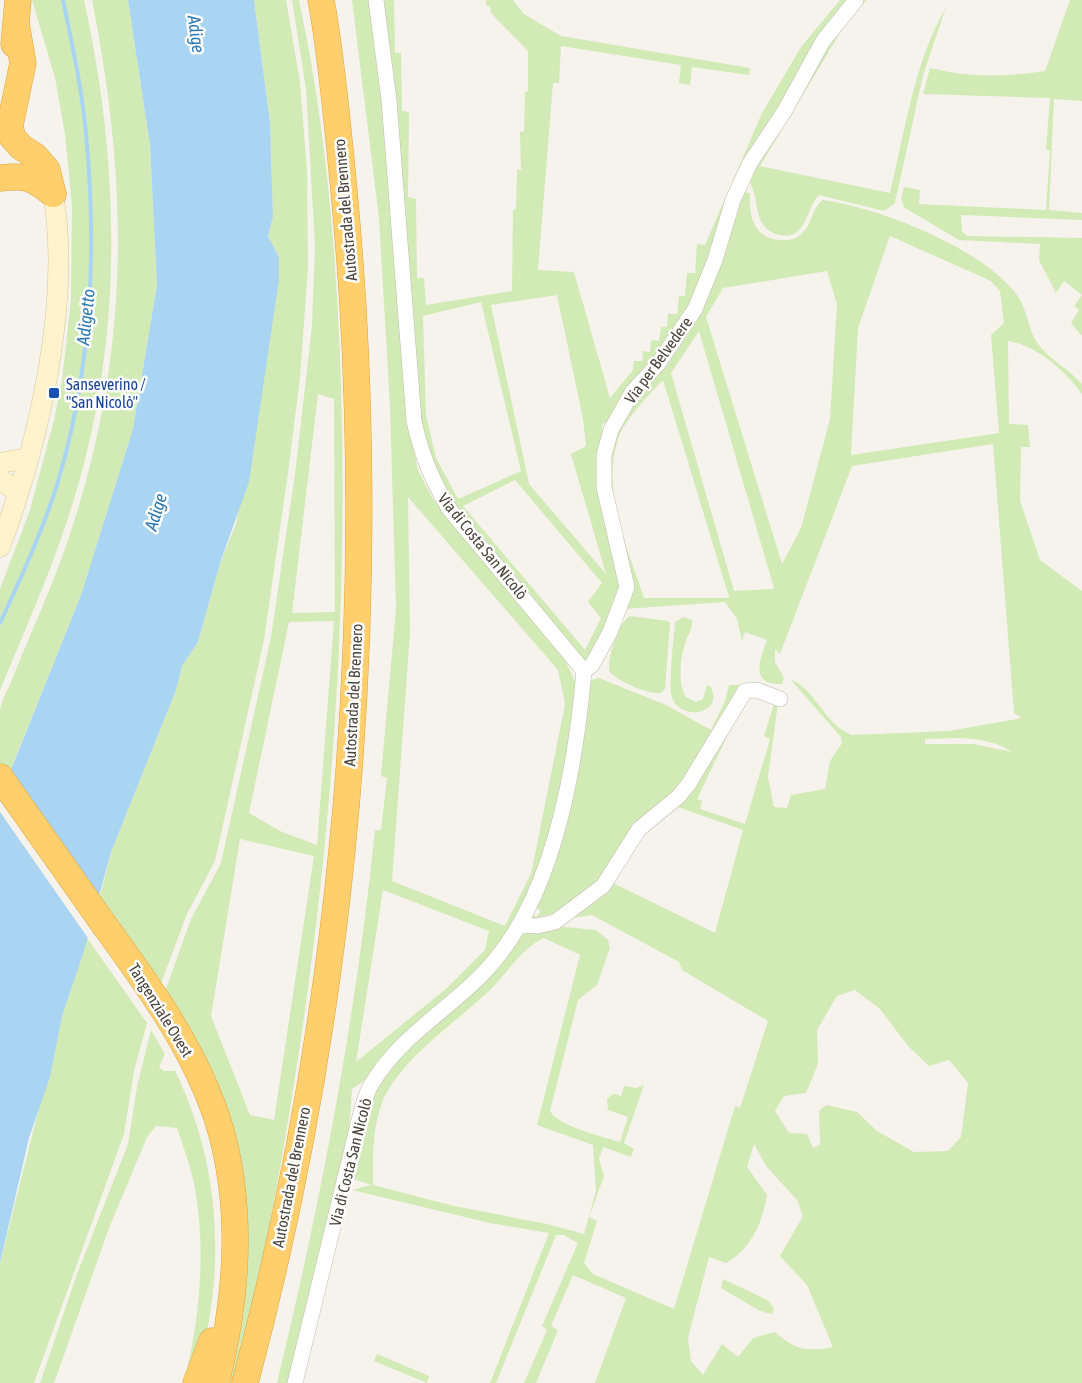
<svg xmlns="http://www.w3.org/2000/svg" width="1082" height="1383" font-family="'Asap Condensed',sans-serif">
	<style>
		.green { fill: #d2eab5; fill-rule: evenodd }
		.water { fill: #a9d4f2 }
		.pier { fill: #f6f3ec }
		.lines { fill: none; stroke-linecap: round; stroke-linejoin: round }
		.stream { stroke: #a9d4f2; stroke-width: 4 }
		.street-casing { stroke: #c2bbae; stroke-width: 16 }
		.secondary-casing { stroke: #d6c79b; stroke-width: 21 }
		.highway-casing { stroke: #e0a43c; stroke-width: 27 }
		.street { stroke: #fff; stroke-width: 15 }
		.secondary { stroke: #fff3cd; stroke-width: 20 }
		.highway { stroke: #ffcf6e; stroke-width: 26 }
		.transit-dot { fill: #1a4fb4; stroke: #fff; stroke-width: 2 }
		.labels { text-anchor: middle; stroke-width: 5; stroke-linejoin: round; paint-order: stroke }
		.street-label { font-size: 16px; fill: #4b4439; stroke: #fff }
		.transit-label { font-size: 16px; fill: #164399; stroke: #fff; text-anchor: start }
		.water-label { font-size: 18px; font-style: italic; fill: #2e7ab2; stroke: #fff }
	</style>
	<rect width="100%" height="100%" fill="#f6f3ec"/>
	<!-- green -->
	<g class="green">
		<path d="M32,0H84C122,173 124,352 67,521C48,579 23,634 0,690V589L30,510L54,420L62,381L71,299L72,206L65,134L55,78Z"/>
		<path d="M92,0H128L150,145L157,285L133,429L81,595L8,776C6,772 2,768 0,765C0,756 0,720 0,710C2,698 11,684 15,672C32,630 51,589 66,546C130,361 130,190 92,0Z"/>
		<path d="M254,0H286L300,82L307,171L308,267L300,378L288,473L264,640L215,861L187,914L160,986L99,900L111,852L176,690L182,666L198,642L220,563L236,524L279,257L268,236L273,217L270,123Z"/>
		<path d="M292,0H299C329,140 339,283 342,425C347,687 321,945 274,1202C264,1256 250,1310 238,1363L233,1383H224L243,1219L164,994L191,919L221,863L271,637L295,474L312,326L315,246L306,89ZM318,394L334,399L335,612L292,613ZM334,621L317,845L282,832L249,813L289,622ZM240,839L314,856L274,1120L250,1115L211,1016Z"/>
		<path d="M352,0H370L385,120L409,429L418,470L433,499L561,652L575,681V716L544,858L513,925L478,973L395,1045L364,1081L352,1089L348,1142L288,1383H277C321,1201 356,1017 375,830H381L387,778L381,776L396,609L390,406L379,218ZM408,497L558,670L565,704L531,874L505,926L392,881L410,633ZM383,890L489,931L485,950L447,988L356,1062Z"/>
		<path d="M379,0H394L395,53H401L402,111L409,112L408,197L416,199L417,278H424L426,305L512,291L513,210L516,209L517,170H521L520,132L524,131L525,92L528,91V51L491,13L490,7L486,5V0H513L524,14L561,36L750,68L749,75L692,67L690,85L679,83L681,65L561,46L559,83H553L538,270L574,272L610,398L633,370L634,361H642L643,351L650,352L651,340L659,341L661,327H667L668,314H677L679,296H685L687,273H695L697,244L705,245L762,113L801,47L840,0H850L796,82L689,311L609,423L606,422L602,425L623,587L588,663L580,659L463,519L424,449ZM557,295L583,419L586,446L571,454L606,574L529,484L491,305ZM481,302L521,471L458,499L436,458L426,415L423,316ZM515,480L602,583L588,602L601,618L585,650L463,506Z"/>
		<path d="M861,0H867L852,13L760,166L890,193C905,131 914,63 946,7L923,75L895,203L884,211L819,195C809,205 808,223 797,232C791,237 786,236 779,235C751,227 761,200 749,181L751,170L811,71Z"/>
		<path d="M1070,0H1082V101L1054,99L1049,210L1082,213V220L961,215L962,231L967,236L1082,238V336L1071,323L1079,310L1074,306L1082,295L1064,281L1056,293L1039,260L1040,244L959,240L905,208L901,199L904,187L920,190L919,204L1046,210L1050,151L1046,149L1050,98L923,94L930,68C974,78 1000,77 1045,71Z"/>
		<path d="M744,191L750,194C749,217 753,236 778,240C786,241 794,240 800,235C812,227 811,208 823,200C880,208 982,248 1017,295C1028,310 1027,329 1038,344C1050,360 1069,369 1082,384V394C1065,371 1038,346 1008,341L1009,424L1028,425L1030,447H1021L1020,501L1040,560L1082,591V1383H595L626,1298L573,1275L551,1326L558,1330L536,1383H524L547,1330L542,1326L578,1243L564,1235H556L496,1383H490L549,1233L490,1223L352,1190L371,1185L353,1179V1170L373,1092L393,1062L521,935L555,926L596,930L608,940L610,948L597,985L578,1000L550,1111C558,1126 603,1137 620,1142L628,1117L608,1110L607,1099L613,1094L621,1096L624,1086L636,1088L644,1085L624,1143L634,1149L631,1157L603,1147L599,1159L604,1176L589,1217L597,1221L584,1263L593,1274L674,1309L735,1106L740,1108L768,1021L682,970L679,962L592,915L565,919L611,882L715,933L743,830L675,806L747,695L697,799L702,801L700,809L745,824L770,739L764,736L775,701L778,703L768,777L774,807L787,808L791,795L825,789L830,761L842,743L841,737L790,679C817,690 823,724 852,735L949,731L1022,718L1014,713L993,444L852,466L780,654L775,649V662L784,678L782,684C749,686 760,659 767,640L745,632L742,641L737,619L725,602L624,609C618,563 602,498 608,453C613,416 679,340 704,309L702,301ZM890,236L991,281L1000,291L1004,323L991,335L999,433L851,455L858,328ZM827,271L837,304L830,419L801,528L782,564L706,317L723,288ZM699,331L774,588L773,589L734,591L671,373ZM663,380L729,597V598H644C628,549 601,491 618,439C624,420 649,395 663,380ZM959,738C978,739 996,741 1012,752L973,744H925V739ZM544,938L580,955L537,1125L593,1145L596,1191L584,1234L547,1224L454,1206L373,1185C373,1157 372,1129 382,1103C400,1059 454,1024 488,992C507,974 520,949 544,938ZM855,990L880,1009L908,1046L929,1066L949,1060L968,1083L961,1137L948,1151L914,1152L877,1131L857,1112L826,1105L819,1111L820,1145L813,1148L807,1134L789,1133L775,1111L784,1096L806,1093L818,1064L817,1030L837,996ZM754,1144L766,1166L797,1200L803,1216L780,1256L807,1285L833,1347C807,1352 795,1350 775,1332L753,1338L738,1357L722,1344L703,1375L691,1361L688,1338L709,1257L726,1263C750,1250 763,1222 767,1195L747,1167Z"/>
		<path d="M630,616L668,621L670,623L665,689L661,693C648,695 617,681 609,671C608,656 617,624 630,616Z"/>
		<path d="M684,617L692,620C693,630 687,635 685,644C680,658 678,685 686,697L696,702L703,699L707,685L711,687C724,715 681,721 672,698C668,685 674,637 675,622Z"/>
		<path d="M599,678L666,705L711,730L725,701L729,685H739L701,758L600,882L557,913L530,919V916H537L541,911L535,907L591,680Z"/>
		<path d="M87,938L147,1023L134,1071L124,1134L34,1383H0V1263L62,1016Z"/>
		<path d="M151,1030L165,1054L159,1067L164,1071H175C214,1150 224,1240 208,1326C204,1345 195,1365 188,1383H184C199,1321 206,1258 196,1195C193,1172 184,1150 177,1128L156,1126L147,1137L109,1228L54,1383H40L77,1274L128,1144L137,1087Z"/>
		<path d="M723,1279L769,1301L774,1309L772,1314L760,1311L721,1288Z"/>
		<path d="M377,1354L429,1376L427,1383L374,1361Z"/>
	</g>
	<!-- water -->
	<path class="water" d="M128,0H254L270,123L273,217L268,236L279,257V279L249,482L220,563L198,642L182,666L176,690L111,852L84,951L62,1016L50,1077L29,1138L0,1263V797L81,595L133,429L157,285L150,145Z"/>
	<!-- pier -->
	<path class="pier" d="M0,789L101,903L90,941L0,812Z"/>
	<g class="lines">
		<!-- stream -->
		<path class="stream" d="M0,623C21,578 42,532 57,485C91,373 97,250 86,134C82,89 72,44 63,0"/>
		<!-- street casing -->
		<g class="street-casing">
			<g id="street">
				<path d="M584,671L592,665L610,632L627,587L604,487V455L611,430L633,391L658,364L695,309L715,260L733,200L750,163L784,112L823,41L856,0"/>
				<path d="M521,925L537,926L555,922L603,886L639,829L678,797L688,785L745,691L757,690L780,699"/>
				<path d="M295,1383L359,1120C363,1107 365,1093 373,1082C402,1033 459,1004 495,960C555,888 576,763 584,671L450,510C432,481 421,454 414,421L389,100L376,0"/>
			</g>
		</g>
		<!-- secondary casing -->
		<g class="secondary-casing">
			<g id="secondary">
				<path d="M0,463L28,458"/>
				<path d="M0,479L18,493"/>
				<path d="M0,547C38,445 72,302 53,194"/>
			</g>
		</g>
		<!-- highway casing -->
		<g class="highway-casing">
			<g id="highway">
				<path d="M17,29L23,63L10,125L12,137L21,147L35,156L47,170L53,194"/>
				<path d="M14,44L18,0"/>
				<path d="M0,178C27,175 32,177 53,194"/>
				<path d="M0,777C35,827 70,876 105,926C151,989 199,1055 221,1131C244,1215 237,1300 216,1383"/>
				<path d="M196,1383L212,1341"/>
				<path d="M245,1383C339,1033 374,668 353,307C349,241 343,176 336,111C332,74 328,37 321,0"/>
			</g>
		</g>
		<!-- street -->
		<use href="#street" class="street"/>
		<!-- secondary -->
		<use href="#secondary" class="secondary"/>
		<!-- highway -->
		<use href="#highway" class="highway"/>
	</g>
	<!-- markers -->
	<rect class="transit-dot" x="48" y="387" width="12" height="12" rx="3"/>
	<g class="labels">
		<!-- street labels -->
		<g class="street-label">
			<text transform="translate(345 210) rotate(-95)" y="6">Autostrada del Brennero</text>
			<text transform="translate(658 360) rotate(-54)" y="6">Via per Belvedere</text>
			<text transform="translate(483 546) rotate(51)" y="6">Via di Costa San Nicolò</text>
			<text transform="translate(353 695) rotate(-87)" y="6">Autostrada del Brennero</text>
			<text transform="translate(161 1010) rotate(58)" y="6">Tangenziale Ovest</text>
			<text transform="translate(350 1162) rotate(-76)" y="6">Via di Costa San Nicolò</text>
			<text transform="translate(291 1177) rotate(-79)" y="6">Autostrada del Brennero</text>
		</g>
		<!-- transit labels -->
		<g class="transit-label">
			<text x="66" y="390">Sanseverino /<tspan x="66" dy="18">"San Nicolò"</tspan></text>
		</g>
		<!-- water labels -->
		<g class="water-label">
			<text transform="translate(196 34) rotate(82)" y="6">Adige</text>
			<text transform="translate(86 317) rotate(-84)" y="6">Adigetto</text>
			<text transform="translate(156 512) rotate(-73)" y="6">Adige</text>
		</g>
	</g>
</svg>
